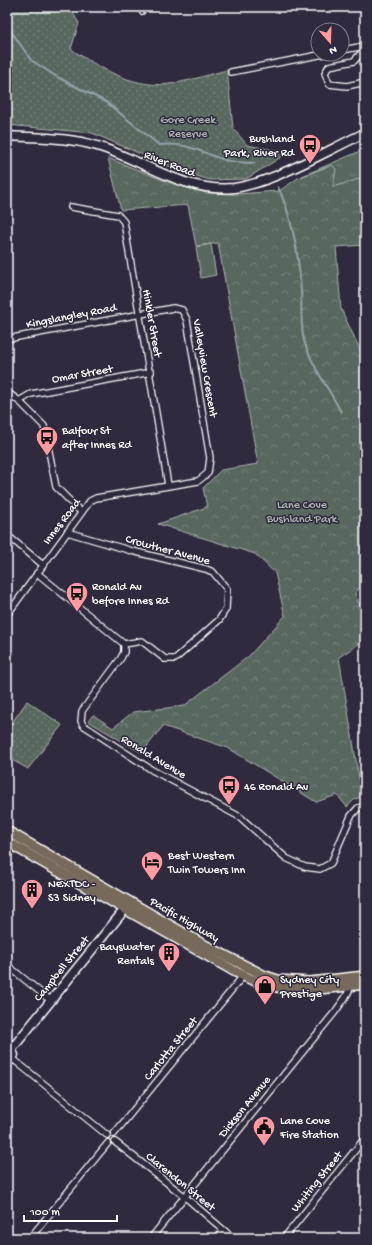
<svg xmlns="http://www.w3.org/2000/svg" width="372" height="1245" font-family="'Gochi Hand',sans-serif">
	<style>
		.grass { fill: url(#grass-tufts); stroke: #acb4af }
		.forest { fill: url(#forest-crowns); stroke: #acb4af }
		.park { fill: url(#park-dots); stroke: #acb4af }
		.pitch { fill: #59685f; stroke: #acb4af }
		.lines { fill: none; stroke-linecap: round; stroke-linejoin: round }
		.stream { stroke: #94a3ad; stroke-width: 2 }
		.street-casing { stroke: #fff; stroke-width: 8 }
		.secondary-casing { stroke: #fff; stroke-width: 11 }
		.primary-casing { stroke: #fff; stroke-width: 12 }
		.street { stroke: #2f2a3d; stroke-width: 5.5 }
		.secondary { stroke: #2f2a3d; stroke-width: 8 }
		.primary { stroke: #77695c; stroke-width: 9 }
		.labels { text-anchor: middle; stroke-width: 3; stroke-linejoin: round; paint-order: stroke }
		.park-label { font-size: 12px; fill: #acb4af; stroke: #2f2a3d }
		.poi-label { font-size: 12px; fill: #fff; stroke: #2f2a3d; text-anchor: start }
		.street-label { font-size: 12px; fill: #fff; stroke: #2f2a3d }
	</style>
	<defs>
		<pattern id="grass-tufts" width="24" height="20" patternUnits="userSpaceOnUse"><rect width="24" height="20" fill="#59685f"/><path d="M3 7l-1-3M5 7V3M7 7l1-3M15 17l-1-3M17 17v-4M19 17l1-3" fill="none" stroke="#727f77"/></pattern>
		<pattern id="forest-crowns" width="20" height="18" patternUnits="userSpaceOnUse"><rect width="20" height="18" fill="#59685f"/><path d="M2 6a3 3 0 1 1 6 0M12 15a3 3 0 1 1 6 0" fill="none" stroke="#727f77"/></pattern>
		<pattern id="park-dots" width="8" height="8" patternUnits="userSpaceOnUse"><rect width="8" height="8" fill="#59685f"/><path d="M2 2h.1M6 6h.1" fill="none" stroke="#727f77" stroke-width="1.8" stroke-linecap="round"/></pattern>
	</defs>
	<rect width="100%" height="100%" fill="#2f2a3d"/>
	<filter id="ink" filterUnits="userSpaceOnUse"><feTurbulence type="fractalNoise" baseFrequency=".025" numOctaves="2"/><feDisplacementMap in="SourceGraphic" scale="8" xChannelSelector="R" yChannelSelector="G"/><feConvolveMatrix kernelMatrix="1 2 1 2 8 2 1 2 1" color-interpolation-filters="sRGB"/></filter>
	<g filter="url(#ink)">
		<!-- grass -->
		<path class="grass" d="M365,149V223L302,176Z"/>
		<!-- forest -->
		<path class="forest" d="M108,158L173,184L206,193L236,194L279,191L298,178L332,165L336,169L333,187L365,177V245L336,247L341,309L365,360V580L355,594L365,618V640L339,657L362,796L354,800L347,807L337,795L316,802L228,748L163,726L142,753L88,721L93,715L113,728L133,712L184,706L249,656L285,616L275,573L255,554L158,524L207,507L203,488L221,470L258,464L218,243L196,246L188,205L121,210Z"/>
		<!-- park -->
		<g class="park">
			<path d="M7,7H69L79,23L71,49C101,69 138,91 176,83C193,80 210,74 227,70L233,128L247,145L279,151L286,154L246,179L210,180L180,171L92,133L7,125V102L10,81L7,78Z"/>
			<path d="M27,701L62,725L28,769L7,757V730Z"/>
		</g>
		<!-- pitch -->
		<path class="pitch" d="M211,244L216,275L201,278L196,247Z"/>
		<g class="lines">
			<!-- stream -->
			<g class="stream">
				<path d="M7,25L31,60L57,77L106,102L159,145C189,142 198,152 225,160C235,163 245,163 255,163"/>
				<path d="M278,187C293,219 299,257 301,292C302,307 300,330 305,344C313,368 329,389 341,412"/>
			</g>
			<!-- street casing -->
			<g class="street-casing">
				<g id="street">
					<path d="M139,7L142,11"/>
					<path d="M364,46V50L354,61L329,66L325,73L329,84L347,86L365,82"/>
					<path d="M342,50L365,46"/>
					<path d="M231,72L324,54"/>
					<path d="M71,207L118,215L124,222L168,485"/>
					<path d="M7,339L173,308L182,310L187,320L210,458L208,473L198,481L96,498L90,501L7,615"/>
					<path d="M7,392L19,401L44,426L56,487L81,512"/>
					<path d="M19,401L31,394L151,372"/>
					<path d="M67,532L132,551L206,569L213,572L227,589L226,609L219,620L175,659H165L142,641L124,644"/>
					<path d="M7,535L43,565"/>
					<path d="M37,573L124,644V652L121,658L82,711L81,721L83,725L152,770L240,817L286,858L305,867L320,869L331,863L351,816L358,808L365,806"/>
					<path d="M7,965L50,1000"/>
					<path d="M13,1059L107,1135"/>
					<path d="M114,1134L243,976"/>
					<path d="M115,1142L184,1196L233,1238"/>
					<path d="M30,1238L108,1143"/>
					<path d="M151,1238L335,1012L345,998L352,985"/>
					<path d="M217,1238L223,1230"/>
					<path d="M284,1238L365,1138"/>
				</g>
			</g>
			<!-- secondary casing -->
			<g class="secondary-casing">
				<g id="secondary">
					<path d="M7,136C37,138 68,137 97,146C143,160 184,193 234,188C273,183 328,150 365,133"/>
					<path d="M7,1049L11,1050L14,1055L11,1060L7,1062"/>
					<path d="M11,1050L125,909"/>
				</g>
			</g>
			<!-- primary casing -->
			<g class="primary-casing">
				<g id="primary">
					<path d="M7,831L197,941L265,976L278,980L310,982L365,976"/>
					<path d="M7,842L236,972C281,997 316,990 365,984"/>
				</g>
			</g>
			<!-- street -->
			<use href="#street" class="street"/>
			<!-- secondary -->
			<use href="#secondary" class="secondary"/>
			<!-- primary -->
			<use href="#primary" class="primary"/>
		</g>
	</g>
	<!-- icons -->
	<defs>
		<g id="bus-pin" transform="scale(1.15)"><path d="M0 17L-7.5 6A9.5 9.5 0 1 1 7.5 6Z" fill="#ff9aa2" stroke="#2f2a3d"/><path d="M-5-6H5V4H4V6H2V4H-2V6H-4V4H-5ZM-3.5-4V0h7V-4ZM-3.5 1.2v1.5H-2V1.2ZM2 1.2v1.5H3.5V1.2Z" fill="#111"/></g>
		<g id="hotel-pin" transform="scale(1.15)"><path d="M0 17L-7.5 6A9.5 9.5 0 1 1 7.5 6Z" fill="#ff9aa2" stroke="#2f2a3d"/><path d="M-6-4.5h1.5V1H6V5H4.5V3h-9V5H-6ZM-4 0a1.8 1.8 0 1 1 3.6 0ZM.5 0V-2.5h3Q6-2.5 6 0Z" fill="#111"/></g>
		<g id="building-pin" transform="scale(1.15)"><path d="M0 17L-7.5 6A9.5 9.5 0 1 1 7.5 6Z" fill="#ff9aa2" stroke="#2f2a3d"/><path d="M-4-6H4V6H1V3H-1V6H-4ZM-2.5-4.3h1.7v1.8h-1.7ZM.8-4.3h1.7v1.8H.8ZM-2.5-1h1.7V.8h-1.7ZM.8-1h1.7V.8H.8Z" fill="#111"/></g>
		<g id="shop-pin" transform="scale(1.15)"><path d="M0 17L-7.5 6A9.5 9.5 0 1 1 7.5 6Z" fill="#ff9aa2" stroke="#2f2a3d"/><path d="M-5-2.5h2.3a2.7 3.5 0 0 1 5.4 0H5L5.5 6h-11ZM-1.5-2.5h3a1.5 2.3 0 0 0-3 0Z" fill="#111"/></g>
		<g id="civic-pin" transform="scale(1.15)"><path d="M0 17L-7.5 6A9.5 9.5 0 1 1 7.5 6Z" fill="#ff9aa2" stroke="#2f2a3d"/><path d="M-.6-6.5H3V-4.5H.6V-3L4-1V1h2V6H-6V1h2V-1L-.6-3ZM-1.2 2.5V6h2.4V2.5Z" fill="#111"/></g>
	</defs>
	<g fill-rule="evenodd">
		<use href="#bus-pin" x="310" y="145"/>
		<use href="#bus-pin" x="47" y="437"/>
		<use href="#bus-pin" x="77" y="593"/>
		<use href="#bus-pin" x="229" y="786"/>
		<use href="#hotel-pin" x="152" y="862"/>
		<use href="#building-pin" x="32" y="890"/>
		<use href="#building-pin" x="169" y="953"/>
		<use href="#shop-pin" x="265" y="986"/>
		<use href="#civic-pin" x="264" y="1127"/>
	</g>
	<g class="labels">
		<!-- park labels -->
		<g class="park-label">
			<text x="188" y="123">Gore Creek<tspan x="188" dy="14">Reserve</tspan></text>
			<text x="302" y="508">Lane Cove<tspan x="302" dy="14">Bushland Park</tspan></text>
		</g>
		<!-- poi labels -->
		<g class="poi-label">
			<text x="294" y="142" text-anchor="end">Bushland<tspan x="294" dy="14">Park, River Rd</tspan></text>
			<text x="62" y="434">Balfour St<tspan x="62" dy="14">after Innes Rd</tspan></text>
			<text x="92" y="590">Ronald Av<tspan x="92" dy="14">before Innes Rd</tspan></text>
			<text x="244" y="790">46 Ronald Av</text>
			<text x="168" y="859">Best Western<tspan x="168" dy="14">Twin Towers Inn</tspan></text>
			<text x="48" y="887">NEXTDC -<tspan x="48" dy="14">S3 Sidney</tspan></text>
			<text x="154" y="950" text-anchor="end">Bayswater<tspan x="154" dy="14">Rentals</tspan></text>
			<text x="280" y="983">Sydney City<tspan x="280" dy="14">Prestige</tspan></text>
			<text x="280" y="1124">Lane Cove<tspan x="280" dy="14">Fire Station</tspan></text>
		</g>
		<!-- street labels -->
		<g class="street-label">
			<text transform="translate(170 163) rotate(21)" y="4">River Road</text>
			<text transform="translate(71 315) rotate(-11)" y="4">Kingslangley Road</text>
			<text transform="translate(153 323) rotate(80)" y="4">Hinkler Street</text>
			<text transform="translate(206 368) rotate(80)" y="4">Valleyview Crescent</text>
			<text transform="translate(82 373) rotate(-10)" y="4">Omar Street</text>
			<text transform="translate(61 521) rotate(-53)" y="4">Innes Road</text>
			<text transform="translate(168 549) rotate(15)" y="4">Crowther Avenue</text>
			<text transform="translate(154 756) rotate(31)" y="4">Ronald Avenue</text>
			<text transform="translate(185 919) rotate(30)" y="4">Pacific Highway</text>
			<text transform="translate(61 968) rotate(-51)" y="4">Campbell Street</text>
			<text transform="translate(170 1048) rotate(-51)" y="4">Carlotta Street</text>
			<text transform="translate(244 1106) rotate(-51)" y="4">Dickson Avenue</text>
			<text transform="translate(181 1181) rotate(39)" y="4">Clarendon Street</text>
			<text transform="translate(316 1181) rotate(-51)" y="4">Whiting Street</text>
		</g>
	</g>
	<!-- margin -->
	<rect width="372" height="1245" fill="none" stroke="#2f2a3d" stroke-width="24"/>
	<rect x="12" y="12" width="348" height="1221" fill="none" stroke="#fff" stroke-width="1.5" filter="url(#ink)"/>
	<!-- north arrow -->
	<g transform="translate(330 42) rotate(160)"><circle r="19" fill="#2f2a3d" stroke="#827f8b"/>
	<path d="M0-3L7 15L0 10L-7 15Z" fill="#ff9aa2"/>
	<text y="-6" font-size="11" font-weight="bold" text-anchor="middle" fill="#ffffff">N</text>
	</g>
	<!-- scale -->
	<path d="M24 1215v6h93v-6" fill="none" stroke="#ffffff" stroke-width="2"/>
	<text x="30" y="1215" font-size="12" fill="#ffffff" stroke="#2f2a3d" stroke-width="3" paint-order="stroke">100 m</text>
</svg>
